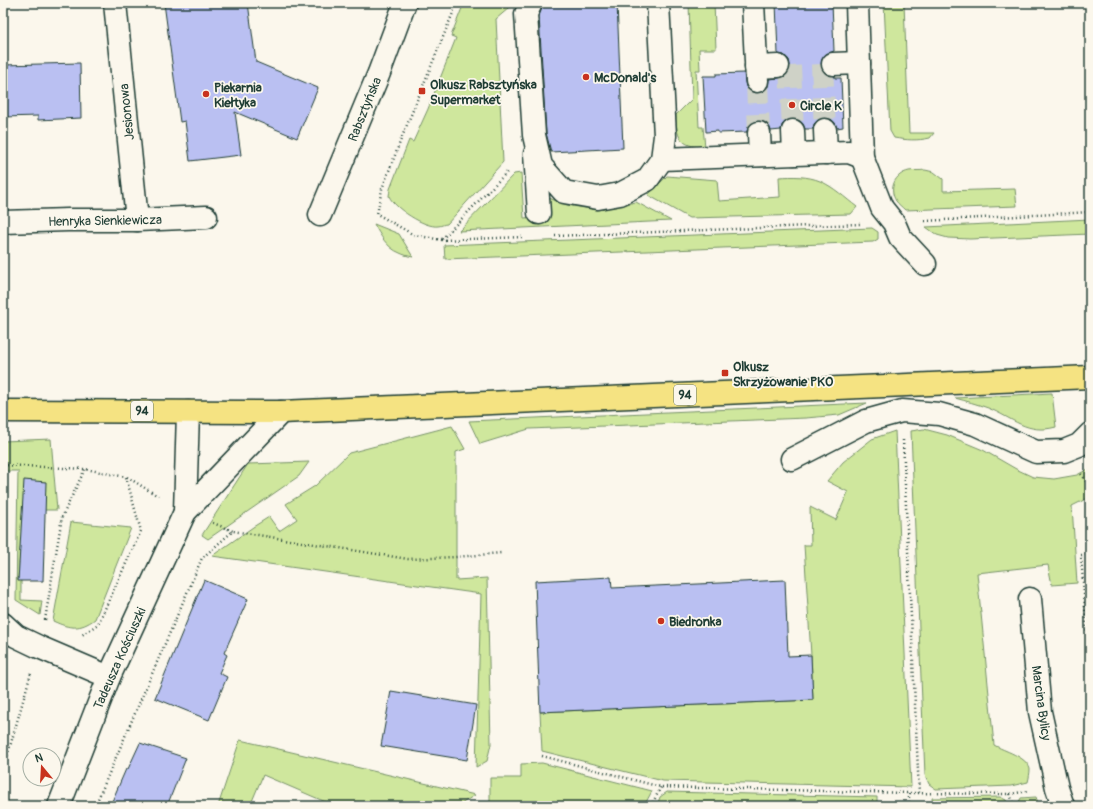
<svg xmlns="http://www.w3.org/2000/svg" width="1093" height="809" font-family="Pangolin,sans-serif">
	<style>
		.green { fill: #cfe79d; stroke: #779268 }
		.building { fill: #bac0f2; stroke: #1f3d34 }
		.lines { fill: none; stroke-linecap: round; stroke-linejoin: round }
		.minor-tunnel { stroke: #cfd2c7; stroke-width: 22; stroke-dasharray: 22 11; stroke-linecap: butt }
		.minor-casing { stroke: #1f3d34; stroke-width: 25 }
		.major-casing { stroke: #1f3d34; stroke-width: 25 }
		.path { stroke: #1f3d34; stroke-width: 2.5; stroke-dasharray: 1 3; stroke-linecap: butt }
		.minor { stroke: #fbf7ec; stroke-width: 22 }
		.major { stroke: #f5e382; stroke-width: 22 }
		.poi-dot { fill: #c8321e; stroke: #fbf7ec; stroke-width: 1.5 }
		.labels { text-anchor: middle; stroke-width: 3.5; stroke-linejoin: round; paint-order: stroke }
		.shield { fill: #fbf7ec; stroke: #61756b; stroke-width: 1 }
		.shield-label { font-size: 12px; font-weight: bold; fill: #1f3d34 }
		.poi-label { font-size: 13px; font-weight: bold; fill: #1f3d34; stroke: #fbf7ec; text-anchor: start }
		.street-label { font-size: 13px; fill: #1f3d34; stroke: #fbf7ec }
	</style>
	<rect width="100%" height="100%" fill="#fbf7ec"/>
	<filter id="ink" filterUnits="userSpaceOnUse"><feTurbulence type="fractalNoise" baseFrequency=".025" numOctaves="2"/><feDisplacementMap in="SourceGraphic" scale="8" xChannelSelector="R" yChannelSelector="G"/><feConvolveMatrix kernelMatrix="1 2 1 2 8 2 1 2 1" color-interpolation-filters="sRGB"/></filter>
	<g filter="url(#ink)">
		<!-- green -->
		<g class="green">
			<path d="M464,3H515L496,19L503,162L447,224C444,224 441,226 438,226C425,228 394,208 389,196C389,194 390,191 390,189L409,140L413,142L428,109L456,38L451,36Z"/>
			<path d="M689,3H714L716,49H699L700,70H696L699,127H703L705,147C680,147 676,137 676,115L692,99Z"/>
			<path d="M884,3H904L909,133H934L930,138C917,141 906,140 894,138L890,131Z"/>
			<path d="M925,170L934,172L943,179V191L1015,189L1017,206L905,210C902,207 898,204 896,201C888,188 895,174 909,171C914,170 920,171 925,170Z"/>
			<path d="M521,173L524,218L550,216L549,198L567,205L597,210L636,202L671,221L459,231L514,174Z"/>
			<path d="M667,176L717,180L719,201L780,197L779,177C793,176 808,176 820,181C834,187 845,198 857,207L851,214L689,218L648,195Z"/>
			<path d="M1090,219V234L970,239L948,238L937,235L926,227Z"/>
			<path d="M374,224L399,234L413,257C408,256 404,255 400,253C387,248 380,235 374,224Z"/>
			<path d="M872,228L878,232V239L873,242L445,259L444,245Z"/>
			<path d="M1052,393L1056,427C1027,435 1013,418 988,408C977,404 966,401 955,398Z"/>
			<path d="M867,403L839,415L806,418L529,429L480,444L469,421Z"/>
			<path d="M452,426L465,449L456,452V580L487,578L491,744L487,761L476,767L481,594L212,556L253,527L269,517L279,531L297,519L286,504L315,486L349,453Z"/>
			<path d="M924,429L947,435L983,450L1016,469L1033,477L1054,479L1077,475L1090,468V497L1072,506L1077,583L1052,585L1048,565L977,573L994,745C1004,751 1026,756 1030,769C1030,773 1029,778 1028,782L1011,786L936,789L929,784L925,775L911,431Z"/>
			<path d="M895,431L911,787L663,781L542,751L540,712L813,700L811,655L804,545H811L810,507L836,520L848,492L827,481L843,462L872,439Z"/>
			<path d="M51,439L57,510H25L21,538L18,580L21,581V600L42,601L40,615L16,600L18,471H3V441Z"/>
			<path d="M309,462L299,476L208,539L202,535L248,464Z"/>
			<path d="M71,522L131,528L95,619C80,630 70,629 53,621Z"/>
			<path d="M240,740L475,795L458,806H335L263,775L250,806H218Z"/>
			<path d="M542,763L652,791L644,806H481L490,802V778H521V764Z"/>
			<path d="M667,792L877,797V806H657L660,797Z"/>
			<path d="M1000,797L1006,800L1008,806H933L932,798Z"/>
			<path d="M1036,797L1039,806H1020L1019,802L1021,798Z"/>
		</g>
		<!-- building -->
		<g class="building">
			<path d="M164,3H248L256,62L318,88L297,138L235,112L241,155L190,161L185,121L180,122Z"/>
			<path d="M543,3H617L623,148L551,152L546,133L539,16L542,8Z"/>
			<path d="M776,3H832L834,51L826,54L822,59L821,65L822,70L827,75L835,76V78H841L843,127L837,128L835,123L831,119L824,118L818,120L814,124L813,129H805L803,124L799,120L793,119L786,121L782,125L781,130L771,131L769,126L765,122L759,121L752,123L748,127L747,132L718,133V131L706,132L703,76H716V74L744,73L745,82L746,87L751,92L757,93L763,92L768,87L769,79L779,78L784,77L789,72L790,66L789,60L784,55L778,54Z"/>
			<path d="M80,63L81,118L38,120V116L3,117V65Z"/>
			<path d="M24,480L46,482L43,581H18Z"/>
			<path d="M611,577L612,588L785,580L788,656L811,655L813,700L540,712L535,581Z"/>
			<path d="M204,580L248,599L224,653L227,655L219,673L227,677L209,720L155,698Z"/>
			<path d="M391,691L476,705L467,760L381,746Z"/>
			<path d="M140,743L186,758L167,806H110L126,769H128Z"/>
		</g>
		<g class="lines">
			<!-- minor-tunnel -->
			<g class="minor-tunnel">
				<path d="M822,64L825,130"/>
				<path d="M790,66L793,131"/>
				<path d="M757,81L759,133"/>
			</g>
			<!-- minor casing -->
			<g class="minor-casing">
				<g id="minor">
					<path d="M115,3L137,220"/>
					<path d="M531,3L526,14L534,135L541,166L564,192L598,198L620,194L647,180L662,159L665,136L658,3"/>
					<path d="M753,3L757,81"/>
					<path d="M857,3L862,157L882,208L894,223L900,237L925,264"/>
					<path d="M833,64L859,63"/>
					<path d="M756,67L778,66"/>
					<path d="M825,130L826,153"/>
					<path d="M793,131L794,154"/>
					<path d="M759,133L760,155"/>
					<path d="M535,154L539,213"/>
					<path d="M662,159L849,152L862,157"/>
					<path d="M320,215L379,73L405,3"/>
					<path d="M3,222L68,220H137L206,217"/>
					<path d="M792,459L866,421L902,411L939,414L975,424L1036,452L1064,451L1079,445L1090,434"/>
					<path d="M185,512L188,412"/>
					<path d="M1030,599L1040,712L1057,788L1063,806"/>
					<path d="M3,624L16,636L39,647L109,677"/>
					<path d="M59,806L109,677L185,512L281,412"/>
				</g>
			</g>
			<!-- major casing -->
			<g class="major-casing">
				<path id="major" d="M3,411L281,412L1090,377"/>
			</g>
			<!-- path -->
			<g class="path">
				<path d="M457,3L402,137L382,189L377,214L414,235L442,240L524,237"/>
				<path d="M925,221L1090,212"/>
				<path d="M555,236L860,224"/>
				<path d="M442,239L508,171"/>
				<path d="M903,440L919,793"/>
				<path d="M3,465L85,469L126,477L141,531L98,624L82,635"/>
				<path d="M1081,474L1090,487"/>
				<path d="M127,477L158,496"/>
				<path d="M213,523L233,531"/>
				<path d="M1090,554L1081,555L1090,673"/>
				<path d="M45,620L62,517L85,469"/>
				<path d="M542,756L661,787L909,793L1010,794L1014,806"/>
				<path d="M3,771L31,673"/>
				<path d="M1084,782L1090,781"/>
				<path d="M909,793V806"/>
				<path d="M1010,794L1029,791"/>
				<path d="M95,806L202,558L233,531L408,559L456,557L501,553"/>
				<path d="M651,806L661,787"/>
			</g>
			<!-- minor -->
			<use href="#minor" class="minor"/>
			<!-- major -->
			<use href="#major" class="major"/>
		</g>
	</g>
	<!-- markers -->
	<g class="poi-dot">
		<circle cx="586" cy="77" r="4"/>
		<rect x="418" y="87" width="8" height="8" rx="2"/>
		<circle cx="206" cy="94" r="4"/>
		<circle cx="792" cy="105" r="4"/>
		<rect x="721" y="369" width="8" height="8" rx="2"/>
		<circle cx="661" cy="621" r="4"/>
	</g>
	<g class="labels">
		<!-- shield labels -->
		<g class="shield">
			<rect x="674" y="385" width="22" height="20" rx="3"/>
			<rect x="131" y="401" width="22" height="20" rx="3"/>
		</g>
		<g class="shield-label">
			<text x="685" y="399">94</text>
			<text x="142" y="415">94</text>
		</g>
		<!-- poi labels -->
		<g class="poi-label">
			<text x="594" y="82">McDonald's</text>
			<text x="430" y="89">Olkusz Rabsztyńska<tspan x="430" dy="15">Supermarket</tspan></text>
			<text x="214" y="92">Piekarnia<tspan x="214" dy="15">Kiełtyka</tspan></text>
			<text x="800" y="110">Circle K</text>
			<text x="733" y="371">Olkusz<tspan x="733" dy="15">Skrzyżowanie PKO</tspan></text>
			<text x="669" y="626">Biedronka</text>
		</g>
		<!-- street labels -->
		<g class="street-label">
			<text transform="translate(364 109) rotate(-68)" y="5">Rabsztyńska</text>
			<text transform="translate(126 112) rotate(-96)" y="5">Jesionowa</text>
			<text transform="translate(105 220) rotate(-1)" y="5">Henryka Sienkiewicza</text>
			<text transform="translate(119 658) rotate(-66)" y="5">Tadeusza Kościuszki</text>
			<text transform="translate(1042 703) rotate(82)" y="5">Marcina Bylicy</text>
		</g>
	</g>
	<!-- margin -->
	<rect width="1093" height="809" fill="none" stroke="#fbf7ec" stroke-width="16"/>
	<rect x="8" y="8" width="1077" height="793" fill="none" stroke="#1f3d34" stroke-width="1.5" filter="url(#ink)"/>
	<!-- north arrow -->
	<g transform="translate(42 767) rotate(342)"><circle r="19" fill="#fbf7ec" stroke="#a3ada2"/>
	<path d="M0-3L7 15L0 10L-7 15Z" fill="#c8321e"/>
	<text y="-6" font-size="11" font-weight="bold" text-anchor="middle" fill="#1f3d34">N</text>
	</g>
</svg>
